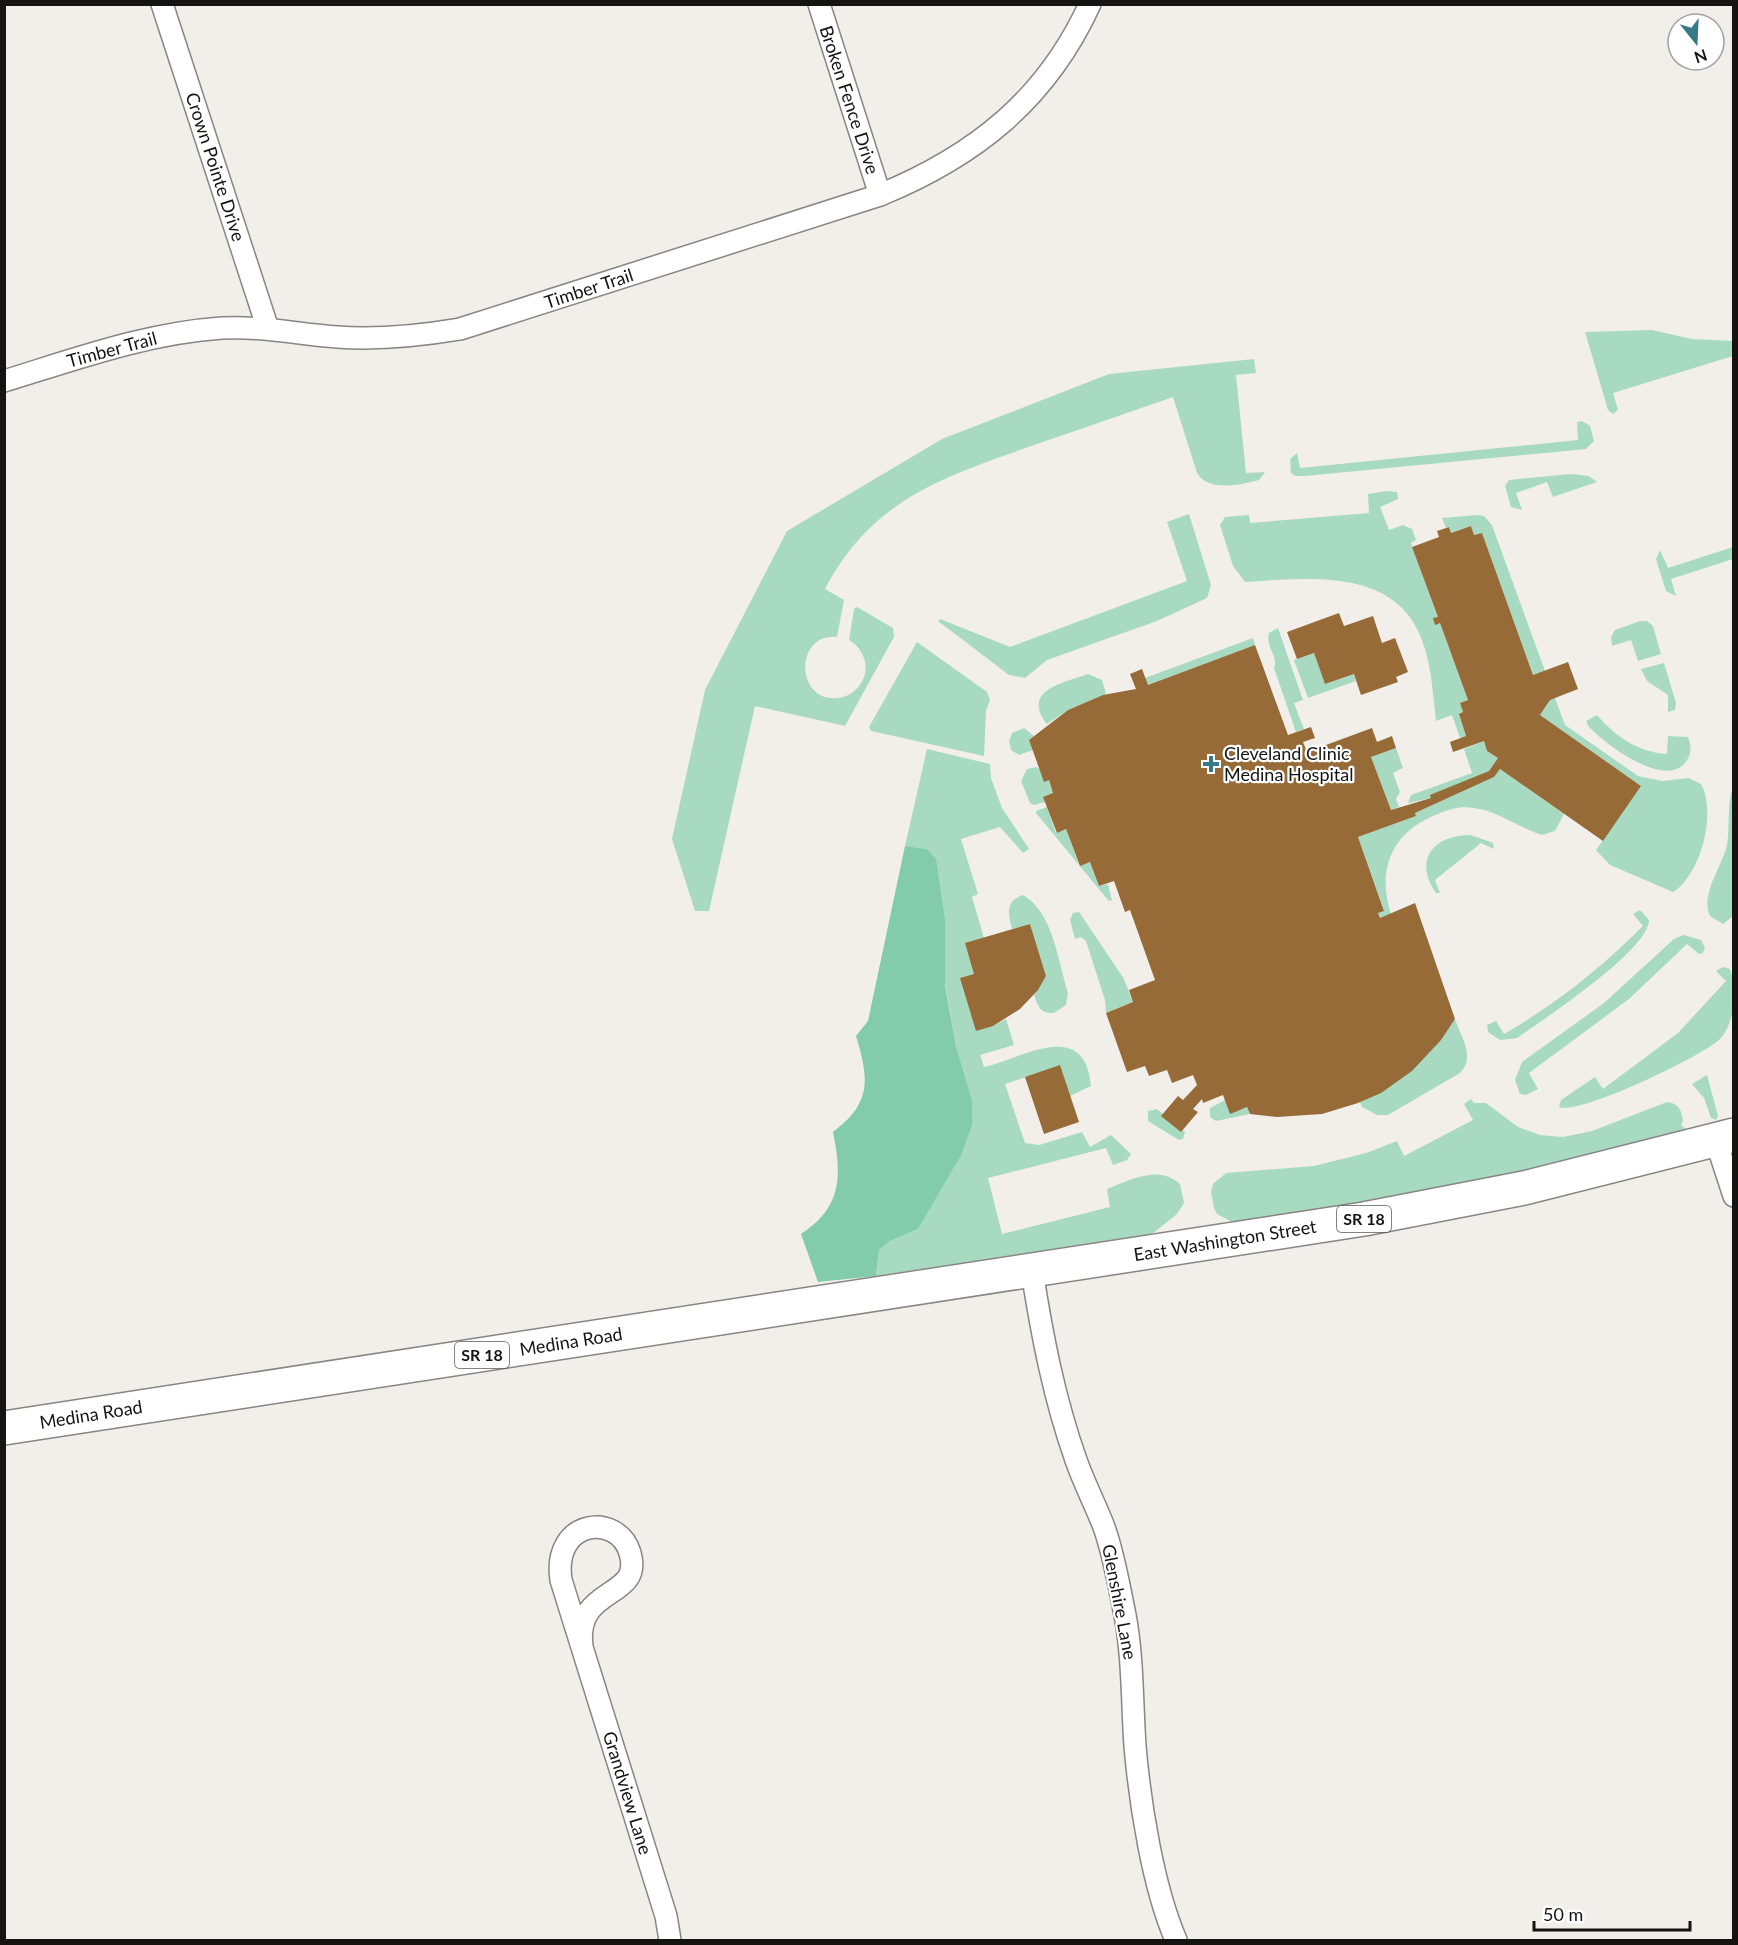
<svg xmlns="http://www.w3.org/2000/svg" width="1738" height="1945" font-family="Lato,sans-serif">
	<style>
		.green { fill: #a8dac2 }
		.forest { fill: #82cbab }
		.building { fill: #966b38 }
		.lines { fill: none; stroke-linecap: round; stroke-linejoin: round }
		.street-casing { stroke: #888582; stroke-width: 24 }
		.highway-casing { stroke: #888582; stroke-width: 36 }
		.street { stroke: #fff; stroke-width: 21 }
		.highway { stroke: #fff; stroke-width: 33 }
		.poi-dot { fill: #367a8a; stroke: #fff; stroke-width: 2 }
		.labels { text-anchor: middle; stroke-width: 4.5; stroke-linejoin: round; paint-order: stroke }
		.shield { fill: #fff; stroke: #5b5a5a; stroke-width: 1.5 }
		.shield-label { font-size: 16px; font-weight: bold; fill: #151413 }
		.street-label { font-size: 18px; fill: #151413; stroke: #fff }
		.poi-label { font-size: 18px; fill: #151413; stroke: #fff; text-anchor: start }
	</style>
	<rect width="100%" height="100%" fill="#f2efeb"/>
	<!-- green -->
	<g class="green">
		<path d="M1652,330L1692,339L1733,341V356L1613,393L1618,410L1613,414L1608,410L1585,332Z"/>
		<path d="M1254,359L1256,373L1236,375L1246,473L1265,472L1259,480C1240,485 1208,492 1197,473L1173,397C1127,413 1081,429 1034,445C944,477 873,498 825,589L844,600L837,637C794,633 795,703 838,698C847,697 856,692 861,683C871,668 864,649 849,640L854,609L857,607L893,628L894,637L845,726L755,706L709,911H695L672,839L705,690L787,531L942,439L1109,374Z"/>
		<path d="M1582,421L1590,426L1594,441L1586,449L1305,476H1296L1291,473L1290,459L1297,453L1300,468L1578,440L1577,422Z"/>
		<path d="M1571,474L1589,476L1597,482L1553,497L1547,482L1516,493L1522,510L1511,507L1505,486L1509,480Z"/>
		<path d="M1387,491L1397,492L1398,499L1380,507L1389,530L1403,525L1412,529L1416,540L1411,543L1468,700L1460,703L1463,712L1459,714L1466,736L1460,738L1452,715L1436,721C1433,697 1432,672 1425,649C1402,566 1311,578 1245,582L1233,566L1220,525L1225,517L1249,515L1250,523L1369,513L1368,494Z"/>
		<path d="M1189,514L1211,585L1207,598L1157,621L1047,660L1025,678L1009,675L938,621L940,619L1010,647L1187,581L1167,522Z"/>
		<path d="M1478,515L1484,516L1492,525L1545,671L1533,675L1482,533L1474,535L1471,526L1451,533L1449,527L1446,528L1442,518Z"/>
		<path d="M1733,547V559L1671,579L1676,596L1666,591L1656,559L1660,550L1668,568Z"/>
		<path d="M1640,621H1647L1653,626L1661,654L1638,661L1631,640L1612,646L1611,637L1615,630Z"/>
		<path d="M1278,628L1303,700L1294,703L1304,729L1296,732L1274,668C1279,657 1265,646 1269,633Z"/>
		<path d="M1253,638L1255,645L1148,685L1145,678Z"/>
		<path d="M917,642L987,692L990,700L986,711L984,756L871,731L869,727Z"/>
		<path d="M1314,653L1325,684L1354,674L1356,681L1308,698L1294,660Z"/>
		<path d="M1664,663L1676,703L1675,710L1668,712V695L1647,681L1641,669Z"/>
		<path d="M1088,674L1102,680L1106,694L1068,710L1047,724C1021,690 1063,683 1088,674Z"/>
		<path d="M1555,698L1565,725L1638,776L1662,781L1689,778L1701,784C1717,812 1701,875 1673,892L1610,865L1596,850L1641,786L1540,715L1550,700Z"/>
		<path d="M1597,715C1616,737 1638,752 1667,754L1668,736L1688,737C1691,745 1692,753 1687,760C1668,792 1605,744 1589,727L1586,721Z"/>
		<path d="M1024,728L1034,736L1029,740L1033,750L1019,755L1011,750L1009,741L1012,733Z"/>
		<path d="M1484,741L1487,751L1498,758L1489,771L1431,798L1408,803L1411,795L1472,773L1464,749Z"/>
		<path d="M1396,748L1403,768L1393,773L1400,792L1396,799L1399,807L1391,810L1371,757Z"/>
		<path d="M927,749L990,764L991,778L1002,808L1029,849L1023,853L1000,827L961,839L978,894L972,897L984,938L974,974L961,978L993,1026L1006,1019L1014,1045L980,1055L984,1067C1023,1058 1085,1017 1091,1086L1070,1096L1060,1066L1005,1084L1025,1143L1039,1145L1082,1132L1090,1147L1111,1135L1131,1154L1127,1160L1113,1165L1106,1148L988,1178L1002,1234L1110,1207L1107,1189C1130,1180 1159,1164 1180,1184L1184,1203L1177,1214L1152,1234L876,1276L879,1250L890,1241L918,1229L938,1191L972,1100L956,1046L944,978L927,849L905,846Z"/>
		<path d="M1037,767L1049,780L1053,793L1044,797L1045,802L1034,805L1030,803L1021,781L1027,769Z"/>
		<path d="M1500,769L1564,814L1555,831L1542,835C1519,828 1498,811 1474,808C1461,806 1450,809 1438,814C1393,831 1376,868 1391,914L1380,918L1378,913L1384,910L1358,837L1416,816L1415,813L1494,777Z"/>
		<path d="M1733,789V916L1723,924L1710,916C1700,894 1722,867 1727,845C1730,831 1727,797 1733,789Z"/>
		<path d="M1047,807L1056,833L1066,829L1079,865L1090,862L1099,886L1108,884L1112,901L1108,900L1036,813V811Z"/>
		<path d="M1471,835L1493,843L1494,849L1481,843L1435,880L1440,893H1436C1413,859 1434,835 1471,835Z"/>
		<path d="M1023,895C1053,912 1058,961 1068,993L1066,1005L1054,1013C1040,1014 1038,1006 1034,995L1046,976L1030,924L1012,929C1008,914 1005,901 1023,895Z"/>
		<path d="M1640,910L1649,920C1649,950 1544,1019 1517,1038L1500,1040L1488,1032L1487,1025L1496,1021L1504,1034C1556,1004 1601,968 1643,926L1633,914Z"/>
		<path d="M1079,912L1124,979L1133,1002L1106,1013L1105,1000L1086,941L1081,937L1075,939L1070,920L1073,913Z"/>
		<path d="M1684,935L1701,940L1705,948L1703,953L1699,954L1687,944L1629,999L1529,1073L1538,1089L1526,1095L1520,1094L1515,1080L1522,1062L1604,1003L1674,939Z"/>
		<path d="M1723,967L1730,969C1738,988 1735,1023 1720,1039C1703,1056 1578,1116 1559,1107L1561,1100L1595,1077L1603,1089L1678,1033L1726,981L1716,971Z"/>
		<path d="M1455,1019C1461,1037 1476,1058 1460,1073L1388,1115H1377L1362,1107L1360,1102C1401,1083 1430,1056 1455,1019Z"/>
		<path d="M1707,1075L1718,1116L1716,1120L1711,1118L1704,1098L1692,1084Z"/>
		<path d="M1471,1099L1474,1103H1486L1518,1127L1540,1135L1563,1137L1592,1131L1667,1102C1679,1103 1682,1111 1683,1121L1681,1125L1686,1129L1683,1133L1511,1177L1333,1207L1234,1223L1217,1214L1214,1208L1211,1192L1213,1184L1226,1173L1314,1166L1366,1153L1397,1141L1404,1156L1473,1120L1464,1104Z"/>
		<path d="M1225,1100L1230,1113L1247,1107L1250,1114L1216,1121L1210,1117V1108Z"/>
		<path d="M1157,1109L1185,1132L1183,1139L1179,1140L1148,1121V1111Z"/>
	</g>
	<!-- forest -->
	<path class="forest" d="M905,846L927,849L936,859L945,920V986L956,1046L972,1100V1125L961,1155L918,1229L890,1241L879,1250L876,1276L818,1282L801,1234C842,1207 842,1176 833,1132C872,1103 869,1079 856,1036L868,1021Z"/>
	<!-- building -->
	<g class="building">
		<path d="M1471,526L1474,535L1482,533L1533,675L1568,662L1578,689L1550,700L1540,715L1641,786L1603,841L1500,769L1494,777L1415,813L1416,816L1358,837L1384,911L1378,913L1380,918L1415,903L1455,1019L1441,1040L1412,1071L1381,1093L1358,1103L1322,1114L1277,1117L1250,1114L1247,1107L1230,1114L1223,1095L1203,1103L1202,1099L1193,1109L1198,1112L1181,1132L1161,1116L1178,1096L1183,1100L1197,1085L1193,1075L1172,1083L1167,1070L1149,1076L1145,1066L1127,1072L1106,1013L1133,1002L1129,990L1155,980L1130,910L1125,912L1114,881L1099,886L1090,862L1080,866L1066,829L1057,833L1043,797L1053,793L1049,780L1044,782L1029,740L1068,710L1103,695L1136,689L1130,674L1142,669L1148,685L1255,645L1288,735L1311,727L1315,738L1303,742L1307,752L1372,728L1377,742L1392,736L1396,748L1371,757L1391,810L1431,798L1430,795L1489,771L1498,758L1487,751L1484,741L1453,752L1450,742L1466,736L1459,714L1463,712L1460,703L1468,700L1440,623L1435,625L1433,618L1438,617L1412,547L1439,537L1437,531L1449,527L1451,533Z"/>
		<path d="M1339,613L1344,626L1373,616L1382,643L1395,638L1408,672L1396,677L1398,682L1361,695L1354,674L1325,684L1314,653L1297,659L1287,632Z"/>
		<path d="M1030,924L1046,976L1038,990L1020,1009L993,1026L976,1031L960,978L974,974L965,943Z"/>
		<path d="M1060,1065L1079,1122L1044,1134L1025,1077Z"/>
	</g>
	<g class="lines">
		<!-- street casing -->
		<g class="street-casing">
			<g id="street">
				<path d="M162,4L268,329"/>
				<path d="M819,4L880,195"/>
				<path d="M4,381C76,359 147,333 222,328C261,326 298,334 337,337C378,340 418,336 460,329L880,195C975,156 1046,100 1090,4"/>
				<path d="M1716,1141L1734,1196"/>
				<path d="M1032,1271C1042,1335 1054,1398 1076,1460C1084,1483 1095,1504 1104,1527C1114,1555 1119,1586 1125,1615C1133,1658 1132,1702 1135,1746C1140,1804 1153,1887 1176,1940"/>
				<path d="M582,1646C574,1585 644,1600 630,1553C618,1512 552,1519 561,1580L666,1916L670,1940"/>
			</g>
		</g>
		<!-- highway casing -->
		<g class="highway-casing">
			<path id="highway" d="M4,1428L1364,1219L1524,1188L1734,1135"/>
		</g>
		<!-- street -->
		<use href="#street" class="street"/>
		<!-- highway -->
		<use href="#highway" class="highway"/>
	</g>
	<!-- markers -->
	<path class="poi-dot" d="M1208 755h6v6h6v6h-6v6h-6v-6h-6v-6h6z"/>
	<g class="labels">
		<!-- shield labels -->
		<g class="shield">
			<rect x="1337" y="1206" width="54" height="26" rx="4.5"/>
			<rect x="455" y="1342" width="54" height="26" rx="4.5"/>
		</g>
		<g class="shield-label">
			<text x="1364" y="1225">SR 18</text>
			<text x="482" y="1361">SR 18</text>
		</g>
		<!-- street labels -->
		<g class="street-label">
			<text transform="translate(849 100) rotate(72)" y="6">Broken Fence Drive</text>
			<text transform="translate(215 167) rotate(72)" y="6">Crown Pointe Drive</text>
			<text transform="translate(589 289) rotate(-18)" y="6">Timber Trail</text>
			<text transform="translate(112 350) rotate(-15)" y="6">Timber Trail</text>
			<text transform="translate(1225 1241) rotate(-9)" y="6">East Washington Street</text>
			<text transform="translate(571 1342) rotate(-9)" y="6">Medina Road</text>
			<text transform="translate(91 1415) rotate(-9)" y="6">Medina Road</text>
			<text transform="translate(1119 1602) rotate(79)" y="6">Glenshire Lane</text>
			<text transform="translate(627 1793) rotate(73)" y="6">Grandview Lane</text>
		</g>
		<!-- poi labels -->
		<g class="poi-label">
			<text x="1224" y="760">Cleveland Clinic<tspan x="1224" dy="21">Medina Hospital</tspan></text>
		</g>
	</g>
	<!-- border -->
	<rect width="1738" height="1945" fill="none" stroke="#151413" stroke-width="12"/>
	<!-- north arrow -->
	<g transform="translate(1696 42) rotate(162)"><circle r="28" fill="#ffffff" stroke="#a1a1a1" stroke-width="1.5"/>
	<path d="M0-4.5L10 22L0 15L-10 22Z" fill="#367a8a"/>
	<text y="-9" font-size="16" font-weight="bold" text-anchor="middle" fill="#151413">N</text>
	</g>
	<!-- scale -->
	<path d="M1534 1921v9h156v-9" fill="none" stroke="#151413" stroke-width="3"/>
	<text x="1543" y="1921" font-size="18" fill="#151413" stroke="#ffffff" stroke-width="4.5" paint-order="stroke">50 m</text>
</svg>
